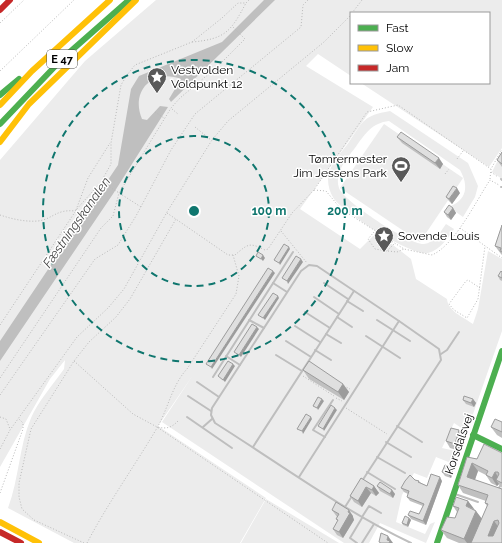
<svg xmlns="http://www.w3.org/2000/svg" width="502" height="543" font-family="Raleway,sans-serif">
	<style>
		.green { fill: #ececec }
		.water { fill: #bfbfbf }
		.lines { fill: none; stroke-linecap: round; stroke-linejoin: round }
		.path { stroke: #b9b9b9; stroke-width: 1; stroke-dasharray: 1 2; stroke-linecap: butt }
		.lane { stroke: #bebebe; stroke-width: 2 }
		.fast { stroke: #4caf50; stroke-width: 6 }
		.slow { stroke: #ffc107; stroke-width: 6 }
		.jam { stroke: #c62828; stroke-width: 6 }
		.wall { fill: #c0c0c0 }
		.shaded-wall { fill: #9c9c9c }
		.building { fill: #dfdfdf; stroke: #9c9c9c; fill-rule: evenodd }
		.ring { fill: none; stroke: #0f766e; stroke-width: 2; stroke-dasharray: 7 5 }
		.labels { text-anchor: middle; stroke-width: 3; stroke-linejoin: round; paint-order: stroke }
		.shield { fill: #fff; stroke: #4c4c4c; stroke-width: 1 }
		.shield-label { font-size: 11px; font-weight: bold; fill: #000 }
		.poi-label { font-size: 12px; fill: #000; stroke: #fff; text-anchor: start }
		.street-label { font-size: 12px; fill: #000; stroke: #fff }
		.water-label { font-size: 13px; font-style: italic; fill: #444; stroke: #fff }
		.centre { fill: #0f766e; stroke: #fff; stroke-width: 2 }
		.ring-label { font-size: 12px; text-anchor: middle; font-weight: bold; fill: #0f766e; stroke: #fff; stroke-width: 3; stroke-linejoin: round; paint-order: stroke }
	</style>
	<rect width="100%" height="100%" fill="#fff"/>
	<!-- green -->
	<g class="green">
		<path d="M156,0H502V148L489,167L361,83H489V13H351V76L318,54L306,66L373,107L300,209L360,249L373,236L384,238L411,259L416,279L447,299C448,311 463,317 473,324L478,309L488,251L502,259V331L465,437L463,429L454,423L442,448L460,452L456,465L436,457L427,478L414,473L402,495L396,522L425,534L430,524L435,522L426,543L380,523L369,543H344L162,422L193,375L158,426L266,498L240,543H74L8,508C19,479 19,446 31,418C37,403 54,383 64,369L65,360L50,379L0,467V160L85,61Z"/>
		<path d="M390,111L468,163L478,186L475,197L463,217L449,207C467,200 469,186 460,170L389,121C372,123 366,133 357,145C348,158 334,171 339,188C343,201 410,245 424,244C434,243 441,231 446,224L454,229C448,238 440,250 428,253C410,256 345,213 334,199C330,193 328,186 328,179C328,166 342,152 349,142C364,120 363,116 390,111Z"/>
		<path d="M384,124L463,178L420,242L340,188Z"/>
		<path d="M499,158L502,166V179L492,172Z"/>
		<path d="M266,499L339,543H241Z"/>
	</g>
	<!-- water -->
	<path class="water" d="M264,0H275L171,102L169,99L181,79C153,68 130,91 142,119L147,120L160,106L168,107L113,194L0,361V341L118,165L131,89L139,76L222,42Z"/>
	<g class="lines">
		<!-- path -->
		<g class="path">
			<path d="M352,13L362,0"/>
			<path d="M0,23L24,0"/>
			<path d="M192,42C226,39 231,31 246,3"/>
			<path d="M0,71L74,0"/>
			<path d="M172,109L178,114"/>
			<path d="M155,112L164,118"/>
			<path d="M195,127L211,140"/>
			<path d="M457,159L463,151"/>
			<path d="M491,172L498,177"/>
			<path d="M445,174L449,169"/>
			<path d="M490,179L491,169L502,149"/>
			<path d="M102,182L141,207"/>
			<path d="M314,190L326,191L341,209L404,249L432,255C455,245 476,201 490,180L499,185"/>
			<path d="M76,210L88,178L110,143"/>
			<path d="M75,211L101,182L111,164V143L121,85L127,75L135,65L192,42L222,18L238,3H246L249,0"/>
			<path d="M167,213L228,255H235C248,244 249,242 265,250L268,249L292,213L314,190L367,112L398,105L491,169"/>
			<path d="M0,215C12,219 25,222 38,221C53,219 56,209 75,211"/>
			<path d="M460,228L502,258"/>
			<path d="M281,231L307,263"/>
			<path d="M374,232L368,239L375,249L387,251L394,244"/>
			<path d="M388,251L397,252L404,249"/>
			<path d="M480,288L468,280L466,281L449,304L454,310L467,318L478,299L485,246"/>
			<path d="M0,325L75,212"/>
			<path d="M74,361L133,414L157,427"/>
			<path d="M303,376L334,396"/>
			<path d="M0,378L101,228L113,216L119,193L171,108L180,98L217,67L245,39L233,27"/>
			<path d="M344,386L350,389"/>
			<path d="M0,395L95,259L118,245L136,216L171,150L195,114L301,27L303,5L308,0"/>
			<path d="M336,398L342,401"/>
			<path d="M346,408L387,434"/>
			<path d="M0,417L6,419L10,429"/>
			<path d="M178,421C171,428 167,429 157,427L328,543"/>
			<path d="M0,449L10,430L77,337L108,308L124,289L167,212L212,140L228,121L324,42L351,15"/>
			<path d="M0,493L23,429V423L19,419"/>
			<path d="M84,543L34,520L22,509L19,497V483L31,429L74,361L89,342L116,317L130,299L176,219"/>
			<path d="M87,543C108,503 134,467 157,428C168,409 172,385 187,369L236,294L239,276L233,255"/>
		</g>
		<!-- lane -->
		<g class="lane">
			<path d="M501,179L502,180"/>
			<path d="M501,187H502"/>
			<path d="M273,283L287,292"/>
			<path d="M324,283L348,299"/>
			<path d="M314,297L339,314"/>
			<path d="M347,301L363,311"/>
			<path d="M305,312L330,328"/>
			<path d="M337,317L352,327"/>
			<path d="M249,320L264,328"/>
			<path d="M377,320L410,341"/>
			<path d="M295,326L320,342"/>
			<path d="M326,334L341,343"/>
			<path d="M366,336L400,358"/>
			<path d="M286,341L311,357"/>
			<path d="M315,350L331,360"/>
			<path d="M441,354L447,350L459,332"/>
			<path d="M276,355L302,371"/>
			<path d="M226,356L240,365"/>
			<path d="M213,377L293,252"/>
			<path d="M197,382L219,397"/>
			<path d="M188,396L211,411"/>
			<path d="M187,417L232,448"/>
			<path d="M397,426L422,442"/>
			<path d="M203,427L212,419"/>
			<path d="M325,437L313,430L333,400"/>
			<path d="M386,442L411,457"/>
			<path d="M253,447L354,291"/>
			<path d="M377,457L405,473"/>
			<path d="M367,472L395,489"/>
			<path d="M299,477L399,321L317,266L309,265L301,271L212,408L211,415L215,423C280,464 342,510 411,543"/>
			<path d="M362,481L441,360L439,349L399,321"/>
			<path d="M499,488L502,482"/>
			<path d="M455,494L478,502"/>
			<path d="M345,507L352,496"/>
			<path d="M362,517L369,506L381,513"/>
			<path d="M357,543L350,538L362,518"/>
			<path d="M362,543L374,524"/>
		</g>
		<!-- fast -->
		<g class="fast">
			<path d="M0,95L19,79"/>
			<path d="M0,124L63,58L129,0"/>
			<path d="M473,435L502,449"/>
			<path d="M437,543L502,351"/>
		</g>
		<!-- slow -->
		<g class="slow">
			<path d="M0,105L32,71L110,0"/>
			<path d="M0,142L29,104L136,0"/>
			<path d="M0,522L39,543"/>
		</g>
		<!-- jam -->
		<g class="jam">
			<path d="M0,10L10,0"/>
			<path d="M0,532L21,543"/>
		</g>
	</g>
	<!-- wall -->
	<g class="wall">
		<path d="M397,137L443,164L440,169L402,143Z"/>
		<path d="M502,152V167L497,160Z"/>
		<path d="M460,193L452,204L449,201L446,197Z"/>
		<path d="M453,208L456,213L451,220L447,217L444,212Z"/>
		<path d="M502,225V255L501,254L495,246Z"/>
		<path d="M502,272V281L500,280L498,276Z"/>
		<path d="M303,370L343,384L349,392L344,400L309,379Z"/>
		<path d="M473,399L476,403L474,407L466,404L463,400Z"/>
		<path d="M502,422V438L497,435L491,427Z"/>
		<path d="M459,430L463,437L460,451L450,448L446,441Z"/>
		<path d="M502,453V488L499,484L497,486L491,483L486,475L478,471L475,480L502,489V543H459L447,538L441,530L455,518L457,512L453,506L468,501L482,519L487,506L485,503L486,501L463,493L458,485L467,457L477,459Z"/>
		<path d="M453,471L451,478L445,476L442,472Z"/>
		<path d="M361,478L374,486L379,493L376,496L371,493L362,507L354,502L350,496Z"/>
		<path d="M415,480L419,481L421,483L427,486L442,481L426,525L411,519L408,515L419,514L423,506L410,501L407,497L408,494L404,492L401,488Z"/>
		<path d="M377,486L392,490L395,494L393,498L380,491Z"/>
		<path d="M332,510L353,516V517L354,520L343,538L337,535L333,529L338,521L336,519L337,517Z"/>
		<path d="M409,518L411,520L408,527L403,525L402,523Z"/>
	</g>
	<!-- shaded-wall -->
	<g class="shaded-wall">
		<path d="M439,158L443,164L440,169L435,163Z"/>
		<path d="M457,188L460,193L452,204L449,199Z"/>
		<path d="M453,208L456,213L451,220L448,215Z"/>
		<path d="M289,247L290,249L280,265L279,263Z"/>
		<path d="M263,255L265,258L263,261L261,259Z"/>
		<path d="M301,259L303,262L288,284L287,281Z"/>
		<path d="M273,271L275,273L212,369L211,367Z"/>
		<path d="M278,296L279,298L265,320L263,318Z"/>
		<path d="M257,327L259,329L241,357L239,355Z"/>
		<path d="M233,364L235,366L225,382L223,380Z"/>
		<path d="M343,384L349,392L344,400L338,392Z"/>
		<path d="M322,399L324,401L318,410L317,408Z"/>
		<path d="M473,399L476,403L474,407L471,403Z"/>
		<path d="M335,408L337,410L324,431L323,429Z"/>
		<path d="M311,417L312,419L303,434L302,431Z"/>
		<path d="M459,430L463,437L460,451L455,444Z"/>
		<path d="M472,463L478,471L473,485L467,477Z"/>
		<path d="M450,466L453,471L451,478L448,474Z"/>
		<path d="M495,472L500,480H496L499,484L497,486L492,478Z"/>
		<path d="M440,477L442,481L426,525L423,521Z"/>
		<path d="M374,486L379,493L376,496L372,490Z"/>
		<path d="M366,487L371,493L362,507L358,501Z"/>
		<path d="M392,490L395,494L393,498L390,494Z"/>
		<path d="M468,501L474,509L466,506Z"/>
		<path d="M349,510L353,516V517L354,520L343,538L339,532Z"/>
		<path d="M476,511L482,519L472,543H467L464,539Z"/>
		<path d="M409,518L411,520L408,527L407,525Z"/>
		<path d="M494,521L500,529L494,543L488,536Z"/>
		<path d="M388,536L393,543H389L387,540Z"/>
	</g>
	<!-- building -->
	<g class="building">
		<path d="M401,132L439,158L435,163L397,137Z"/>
		<path d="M502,152V164L497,160Z"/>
		<path d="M453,186L457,188L449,199L446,197Z"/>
		<path d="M449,205L453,208L448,215L444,212Z"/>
		<path d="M502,225V252L500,251L501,248L495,246Z"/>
		<path d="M284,244L289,247L279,263L274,260Z"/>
		<path d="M258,252L263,255L261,259L256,256Z"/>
		<path d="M296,256L301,259L287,281L282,278Z"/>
		<path d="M268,268L273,271L211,367L206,364Z"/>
		<path d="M501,271L502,272V278L498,276Z"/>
		<path d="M273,293L278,296L263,318L258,315Z"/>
		<path d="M252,324L257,327L239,355L234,352Z"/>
		<path d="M228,361L233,364L223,380L218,376Z"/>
		<path d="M309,361L343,384L338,392L303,370Z"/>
		<path d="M464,396L473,399L471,403L463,400Z"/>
		<path d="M318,397L322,399L317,408L313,406Z"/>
		<path d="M331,405L335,408L323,429L318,426Z"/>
		<path d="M306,414L311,417L302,431L297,429Z"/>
		<path d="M495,419L502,422V432L491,427Z"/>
		<path d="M451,428L459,430L455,444L446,441Z"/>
		<path d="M484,444L502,453V483L496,480L499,474L498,472H495L492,478L486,475L488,471L472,463L467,477L502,489V543H471L488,504L485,503L488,495L458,485L467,457L477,459ZM498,520L499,523L493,536H488L494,521Z"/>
		<path d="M445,465L450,466L448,474L442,472Z"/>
		<path d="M431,474L440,477L423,521L408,515L410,511L419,514L424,504L407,497L409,491L401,488L405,481L410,475L415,480L419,481L418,482L427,486Z"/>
		<path d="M361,478L374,486L372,490L366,487L358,501L350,496Z"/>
		<path d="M380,482L392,490L390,494L377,486Z"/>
		<path d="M456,497L468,501L466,506L476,511L464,539L441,530L447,517L455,518L459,508L453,506Z"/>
		<path d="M336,502L349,510L348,512L350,513L339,532L333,529L338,520L336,519L339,514L332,510Z"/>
		<path d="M405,516L409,518L407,525L402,523Z"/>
		<path d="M381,533L388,536L387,540L390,541L389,543H381L379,542Z"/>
	</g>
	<!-- distance rings -->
	<g class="ring">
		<circle cx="194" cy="211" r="75"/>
		<circle cx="194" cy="211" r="151"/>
	</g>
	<!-- icons -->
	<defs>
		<g id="sight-pin" transform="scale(1)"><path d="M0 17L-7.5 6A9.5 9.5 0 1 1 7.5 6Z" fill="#595959" stroke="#fff"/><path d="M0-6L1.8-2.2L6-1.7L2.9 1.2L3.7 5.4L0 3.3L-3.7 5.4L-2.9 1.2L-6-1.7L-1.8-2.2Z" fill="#fff"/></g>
		<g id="stadium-pin" transform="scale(1)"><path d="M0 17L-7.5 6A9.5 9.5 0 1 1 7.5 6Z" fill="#595959" stroke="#fff"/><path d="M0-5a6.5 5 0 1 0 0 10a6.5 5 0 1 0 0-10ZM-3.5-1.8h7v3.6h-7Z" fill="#fff"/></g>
	</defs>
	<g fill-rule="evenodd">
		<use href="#sight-pin" x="157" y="77"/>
		<use href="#stadium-pin" x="401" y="166"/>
		<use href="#sight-pin" x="384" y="236"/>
	</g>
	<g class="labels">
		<!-- shield labels -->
		<rect class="shield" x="47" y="50" width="30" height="18" rx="3"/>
		<g class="shield-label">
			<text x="62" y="63">E 47</text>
		</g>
		<!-- poi labels -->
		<g class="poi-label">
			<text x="171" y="74">Vestvolden<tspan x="171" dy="14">Voldpunkt 12</tspan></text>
			<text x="387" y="163" text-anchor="end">Tømrermester<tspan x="387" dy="14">Jim Jessens Park</tspan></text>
			<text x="398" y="240">Sovende Louis</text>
		</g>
		<!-- street labels -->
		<g class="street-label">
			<text transform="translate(459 444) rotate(-71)" y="4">Korsdalsvej</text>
		</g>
		<!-- water labels -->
		<g class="water-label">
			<text transform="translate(76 222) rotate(-55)" y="5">Fæstningskanalen</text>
		</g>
	</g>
	<circle cx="194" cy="211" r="6" class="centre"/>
	<g class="ring-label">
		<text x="269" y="215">100 m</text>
		<text x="345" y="215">200 m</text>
	</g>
	<!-- legend -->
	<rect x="350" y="12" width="140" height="72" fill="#ffffff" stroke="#999999"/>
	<rect x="358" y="25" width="20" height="6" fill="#4caf50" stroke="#999999"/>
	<text x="386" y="32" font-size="12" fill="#000000">Fast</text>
	<rect x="358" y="45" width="20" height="6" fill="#ffc107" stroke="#999999"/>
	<text x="386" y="52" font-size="12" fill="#000000">Slow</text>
	<rect x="358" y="65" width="20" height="6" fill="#c62828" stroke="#999999"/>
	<text x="386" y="72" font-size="12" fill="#000000">Jam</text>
</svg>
